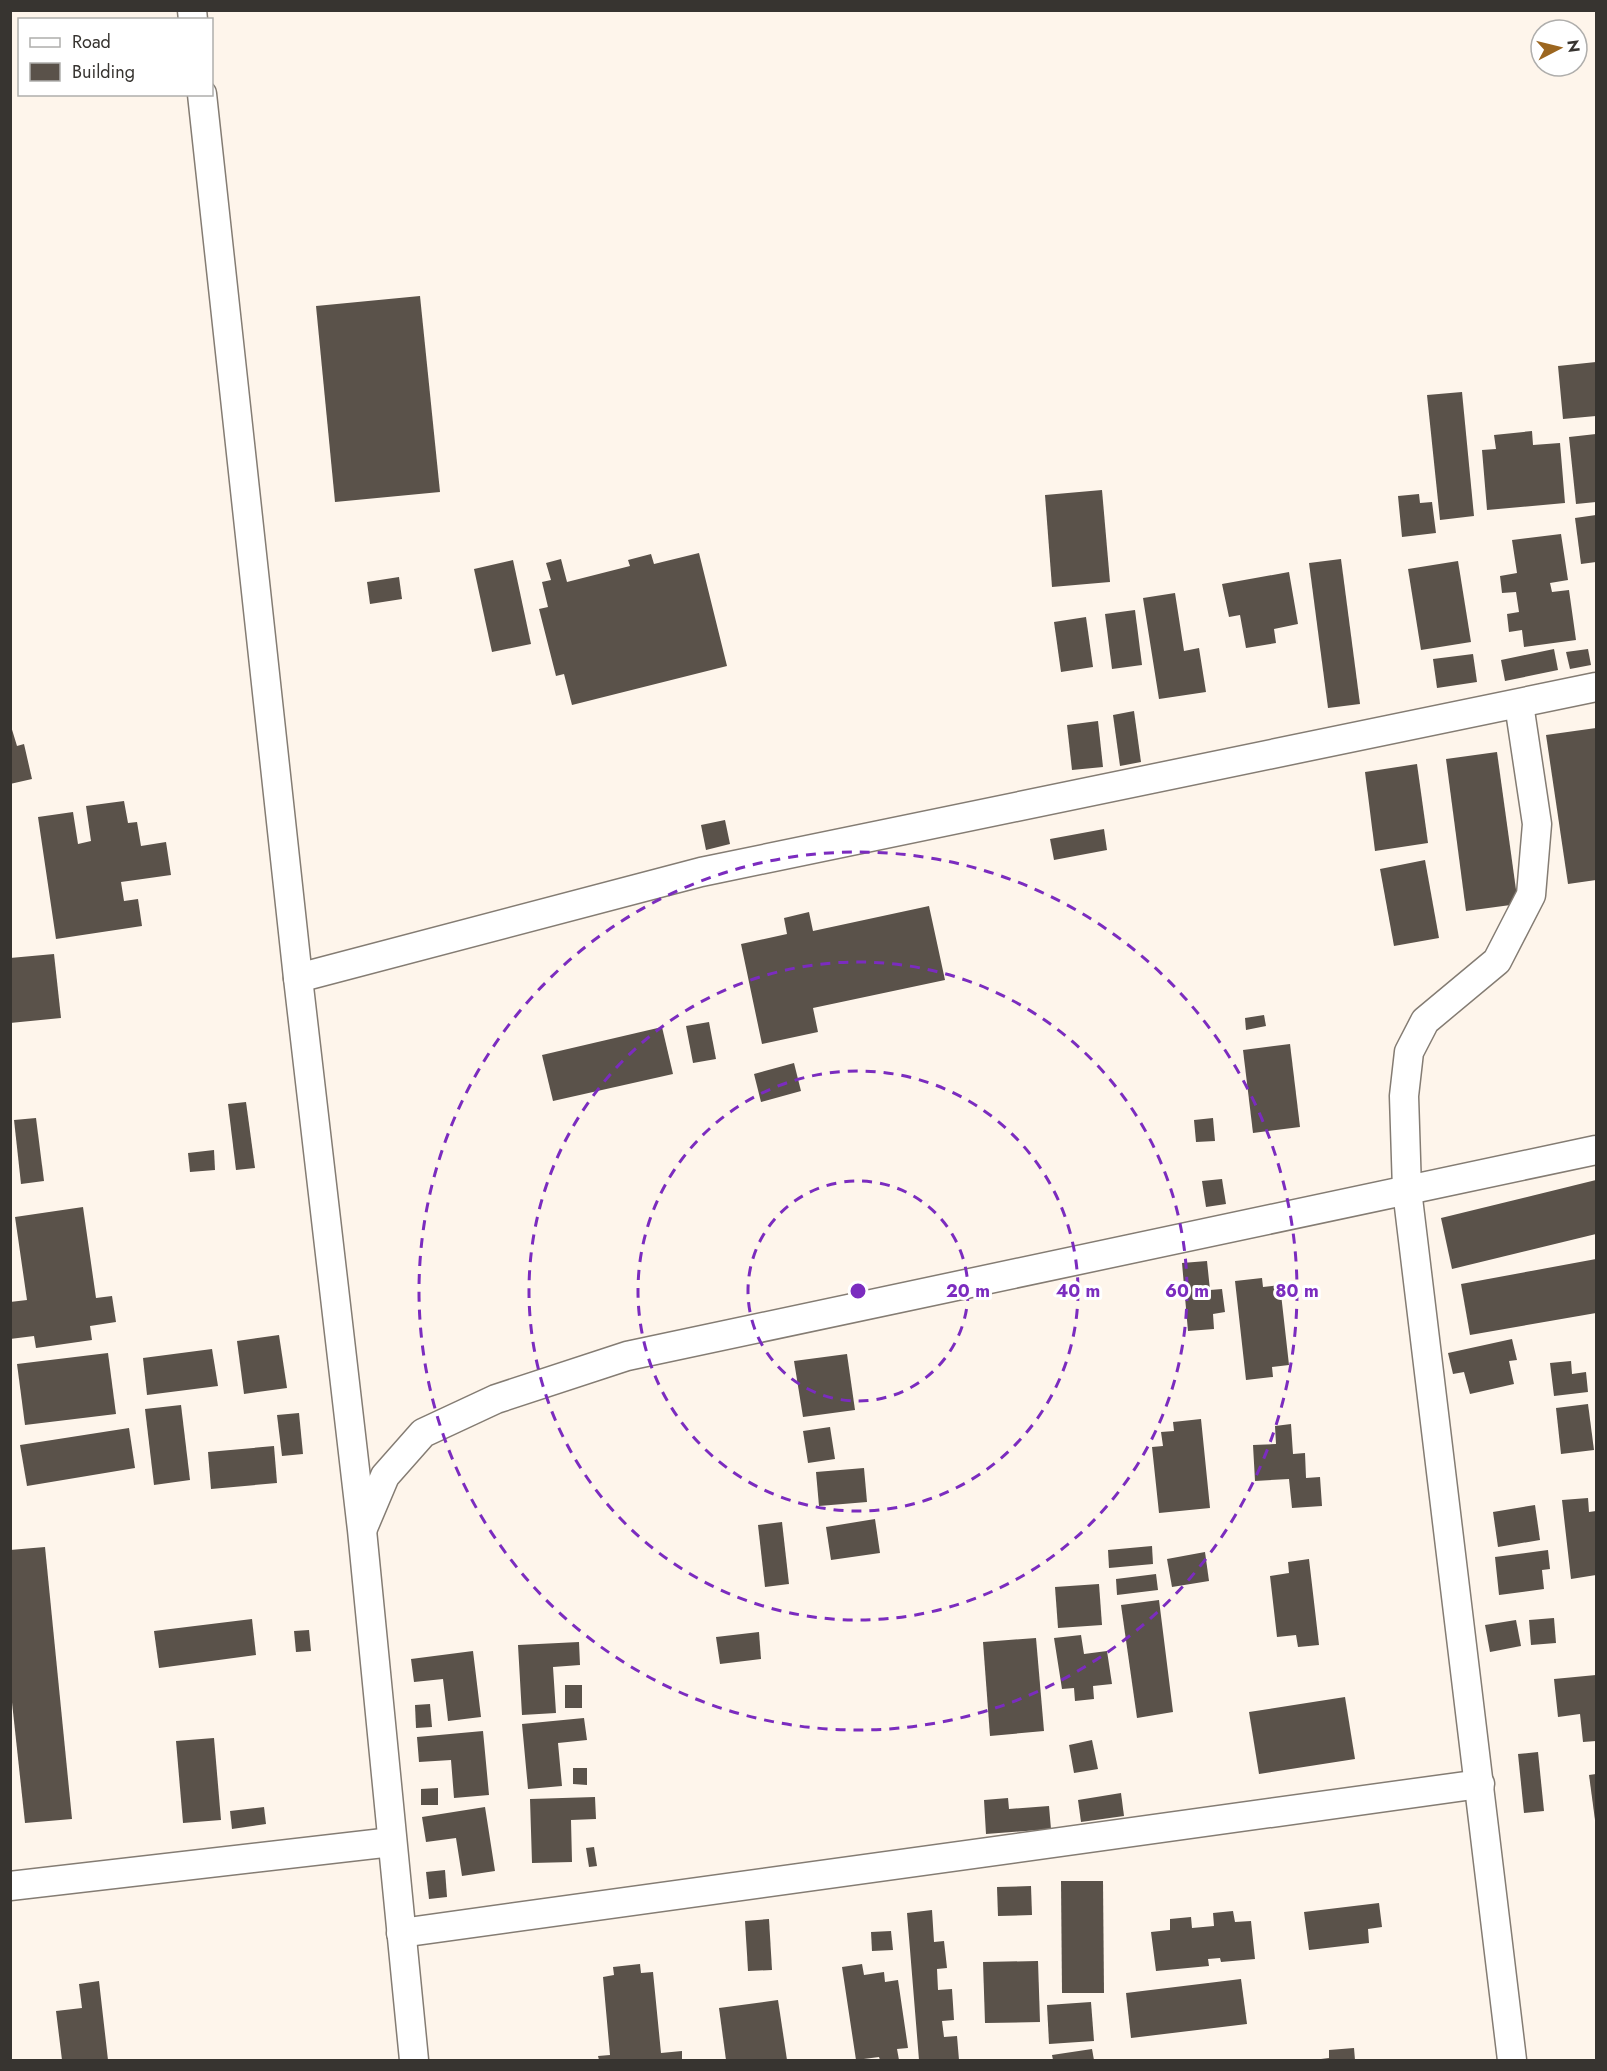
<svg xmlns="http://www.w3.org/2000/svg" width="1607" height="2071" font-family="Jost,sans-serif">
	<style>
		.building { fill: #5a524a }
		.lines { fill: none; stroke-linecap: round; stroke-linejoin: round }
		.minor-casing { stroke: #847c73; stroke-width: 31 }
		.minor { stroke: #fff; stroke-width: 28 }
		.ring { fill: none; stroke: #7b2cbf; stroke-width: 3; stroke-dasharray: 10 8 }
		.centre { fill: #7b2cbf; stroke: #fff; stroke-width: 3 }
		.ring-label { font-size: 18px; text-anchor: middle; font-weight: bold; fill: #7b2cbf; stroke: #fff; stroke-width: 6; stroke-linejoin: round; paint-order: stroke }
	</style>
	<rect width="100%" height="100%" fill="#fef5eb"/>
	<!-- building -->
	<g class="building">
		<path d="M420,296L440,492L335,502L316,306Z"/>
		<path d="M1596,362V416L1563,419L1558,366Z"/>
		<path d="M1462,392L1474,516L1440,520L1427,395Z"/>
		<path d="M1532,431L1533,445L1560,443L1565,503L1487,510L1482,450L1496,449L1494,435Z"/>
		<path d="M1596,434V502L1576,504L1569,437Z"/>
		<path d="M1102,490L1110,582L1052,587L1045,495Z"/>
		<path d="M1419,494L1420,503L1432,502L1436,533L1402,537L1398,496Z"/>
		<path d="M1596,515V562L1581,564L1575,518Z"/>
		<path d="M1561,534L1568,580L1550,583L1552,592L1569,590L1576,640L1524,647L1522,630L1509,632L1507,614L1519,612L1516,592L1502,593L1500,576L1517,573L1512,540Z"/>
		<path d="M699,553L727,666L572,705L564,674L556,676L539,609L548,607L542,582L551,580L546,563L561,559L567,582L630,566L628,560L651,554L654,564Z"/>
		<path d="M1341,559L1360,704L1328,708L1309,563Z"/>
		<path d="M513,560L531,644L492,652L474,569Z"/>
		<path d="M1458,561L1471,642L1421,650L1408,569Z"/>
		<path d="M1289,572L1298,624L1274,629L1276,643L1246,648L1240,615L1229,617L1222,584Z"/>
		<path d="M399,577L402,599L370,604L367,582Z"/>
		<path d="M1175,593L1184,651L1199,648L1206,692L1159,699L1143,598Z"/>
		<path d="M1135,610L1142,665L1112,669L1105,614Z"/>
		<path d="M1086,617L1093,667L1061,672L1054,622Z"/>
		<path d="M1554,649L1558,670L1505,681L1501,660Z"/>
		<path d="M1588,649L1591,665L1570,669L1566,652Z"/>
		<path d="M1473,654L1477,682L1437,688L1433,659Z"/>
		<path d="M1134,711L1141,762L1120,766L1113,715Z"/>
		<path d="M1098,721L1103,767L1072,770L1067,725Z"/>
		<path d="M10,723L17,746L24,744L32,779L10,784Z"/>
		<path d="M1596,728V880L1568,884L1546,735Z"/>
		<path d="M1497,752L1518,904L1466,911L1446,759Z"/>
		<path d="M1417,764L1428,843L1375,851L1365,772Z"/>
		<path d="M124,801L128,823L137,822L141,846L166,842L171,875L121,882L124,901L138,899L142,926L56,939L38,817L73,812L78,844L91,841L86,806Z"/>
		<path d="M725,820L730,844L706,850L701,825Z"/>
		<path d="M1104,829L1107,850L1054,860L1050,839Z"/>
		<path d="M1425,860L1439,938L1394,946L1380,869Z"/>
		<path d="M929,906L945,980L813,1008L818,1032L762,1044L741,944L787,934L784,918L809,912L813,931Z"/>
		<path d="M54,954L61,1018L10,1023V958Z"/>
		<path d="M1264,1015L1266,1026L1246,1030L1245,1018Z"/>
		<path d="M709,1022L716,1059L693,1063L686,1026Z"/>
		<path d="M662,1027L673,1074L553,1101L542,1055Z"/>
		<path d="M1290,1044L1300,1127L1253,1133L1243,1050Z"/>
		<path d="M794,1063L801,1091L761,1102L754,1074Z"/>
		<path d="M246,1102L255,1168L236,1170L228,1104Z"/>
		<path d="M36,1118L44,1181L21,1184L14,1120Z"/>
		<path d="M1213,1118L1215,1141L1196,1142L1194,1120Z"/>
		<path d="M214,1150L215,1170L190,1172L188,1153Z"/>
		<path d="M1222,1179L1226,1204L1206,1207L1202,1181Z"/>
		<path d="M1596,1180V1234L1452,1269L1441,1218Z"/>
		<path d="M83,1207L96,1298L112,1296L116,1322L90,1326L92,1340L36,1348L34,1336L10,1339V1302L27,1300L15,1217Z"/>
		<path d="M1596,1259V1313L1470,1335L1461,1284Z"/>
		<path d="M1207,1261L1210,1290L1222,1289L1225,1312L1213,1314L1214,1329L1188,1331L1182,1263Z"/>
		<path d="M1262,1278L1263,1287L1280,1285L1289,1365L1272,1367L1273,1377L1246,1380L1235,1281Z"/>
		<path d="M279,1335L287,1388L244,1394L237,1341Z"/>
		<path d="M1512,1339L1517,1360L1509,1361L1514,1384L1470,1394L1464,1372L1453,1374L1448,1353Z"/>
		<path d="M212,1349L218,1386L147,1395L143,1358Z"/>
		<path d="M108,1353L116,1414L25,1425L17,1364Z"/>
		<path d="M847,1354L855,1410L803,1417L794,1361Z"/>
		<path d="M1571,1361L1572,1374L1586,1372L1588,1392L1554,1396L1550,1363Z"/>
		<path d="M1588,1404L1594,1450L1561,1454L1556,1408Z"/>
		<path d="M181,1405L190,1480L154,1485L145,1409Z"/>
		<path d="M299,1413L303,1454L282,1456L277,1415Z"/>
		<path d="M1201,1419L1210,1508L1159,1513L1152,1447L1163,1446L1161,1432L1174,1431L1173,1422Z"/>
		<path d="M1291,1424L1293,1454L1305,1453L1306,1478L1320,1477L1322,1506L1292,1508L1289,1479L1255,1481L1253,1445L1276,1444L1275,1426Z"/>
		<path d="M830,1427L835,1459L808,1463L803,1431Z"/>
		<path d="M129,1428L135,1468L27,1486L20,1445Z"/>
		<path d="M274,1446L277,1483L211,1489L208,1452Z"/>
		<path d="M864,1468L867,1502L819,1506L816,1472Z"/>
		<path d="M1588,1498L1589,1512L1596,1511V1575L1571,1579L1562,1500Z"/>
		<path d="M1535,1505L1540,1540L1498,1547L1493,1512Z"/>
		<path d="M875,1519L880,1553L831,1560L826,1527Z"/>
		<path d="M782,1522L789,1584L765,1587L758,1525Z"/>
		<path d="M1152,1546L1153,1564L1109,1568L1108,1550Z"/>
		<path d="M45,1547L72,1819L25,1823L10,1684V1550Z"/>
		<path d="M1548,1550L1550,1569L1542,1570L1544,1589L1499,1595L1495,1557Z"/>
		<path d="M1205,1552L1209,1581L1172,1587L1167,1559Z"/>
		<path d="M1309,1559L1319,1645L1298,1647L1296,1635L1277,1637L1270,1576L1289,1573L1288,1562Z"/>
		<path d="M1156,1574L1158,1590L1117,1595L1116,1579Z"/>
		<path d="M1099,1584L1102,1625L1058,1628L1055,1587Z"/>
		<path d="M1159,1600L1173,1712L1137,1718L1121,1605Z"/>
		<path d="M1554,1618L1556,1643L1531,1645L1529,1620Z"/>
		<path d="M252,1619L256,1655L159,1668L154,1631Z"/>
		<path d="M1516,1620L1521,1646L1490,1652L1485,1625Z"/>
		<path d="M309,1630L311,1651L296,1652L294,1631Z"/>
		<path d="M759,1632L761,1659L720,1664L716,1637Z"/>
		<path d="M1081,1635L1084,1654L1107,1651L1112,1684L1093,1686L1094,1699L1075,1701L1074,1688L1062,1689L1054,1638Z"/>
		<path d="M1036,1638L1044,1731L990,1736L983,1642Z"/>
		<path d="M579,1642L580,1665L553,1667L556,1713L522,1715L518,1645Z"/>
		<path d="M473,1651L481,1717L448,1721L443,1679L414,1682L411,1659Z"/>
		<path d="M1596,1675V1741L1583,1742L1580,1714L1558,1717L1554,1679Z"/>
		<rect x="565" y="1685" width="17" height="23"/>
		<path d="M1345,1697L1355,1759L1259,1774L1249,1712Z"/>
		<path d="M430,1704L432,1727L416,1728L415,1705Z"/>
		<path d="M584,1718L587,1740L558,1743L562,1786L528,1789L522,1724Z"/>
		<path d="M483,1731L489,1795L454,1798L451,1760L419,1762L417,1737Z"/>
		<path d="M214,1738L221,1820L183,1823L176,1741Z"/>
		<path d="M1092,1740L1098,1769L1074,1773L1069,1745Z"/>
		<path d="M1538,1752L1544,1811L1524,1813L1518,1754Z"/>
		<path d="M573,1768H587V1785L573,1784Z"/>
		<path d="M1596,1774V1820H1595L1589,1775Z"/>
		<path d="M438,1788V1805H421V1789Z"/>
		<path d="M1121,1793L1124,1816L1081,1822L1078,1800Z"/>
		<path d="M595,1797L596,1819L571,1820L572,1862L532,1863L530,1799Z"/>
		<path d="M1008,1798L1009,1809L1049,1806L1051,1829L986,1834L984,1800Z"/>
		<path d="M264,1807L266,1824L232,1829L230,1811Z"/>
		<path d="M485,1807L495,1871L462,1876L456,1838L426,1842L422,1817Z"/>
		<path d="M594,1847L597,1866L589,1867L586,1848Z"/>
		<path d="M445,1870L447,1897L429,1899L426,1872Z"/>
		<path d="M1061,1881H1103L1104,1993H1062Z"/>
		<path d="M1031,1886L1032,1915L998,1916L997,1887Z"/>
		<path d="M1379,1903L1382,1927L1368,1929L1369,1943L1309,1950L1304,1912Z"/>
		<path d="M932,1910L934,1942L944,1941L947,1968L937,1969L938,1990L952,1989L954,2020L942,2021L944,2037L957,2036L959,2060H919L907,1913Z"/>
		<path d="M1233,1911L1235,1922L1251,1921L1255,1959L1221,1962L1220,1958L1208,1959L1209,1966L1156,1971L1151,1932L1170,1930V1919L1191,1917L1192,1928L1214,1926L1213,1913Z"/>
		<path d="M769,1919L772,1970L748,1971L745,1921Z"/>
		<path d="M891,1931L893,1950L872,1951L871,1932Z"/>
		<path d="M1038,1961L1040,2022L985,2023L983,1962Z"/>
		<path d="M640,1964L641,1973L653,1972L661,2053L682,2051V2060H599L598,2056L610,2055L603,1977L614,1975L613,1967Z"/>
		<path d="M862,1964L864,1975L884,1972L885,1982L898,1980L908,2048L897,2049L899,2060H880L879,2057L856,2060L842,1967Z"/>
		<path d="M1241,1979L1247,2024L1131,2038L1126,1993Z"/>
		<path d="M99,1981L108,2060H62L56,2011L82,2008L79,1984Z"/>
		<path d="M778,2000L787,2060H726L719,2008Z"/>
		<path d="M1091,2002L1094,2041L1049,2044L1047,2005Z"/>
		<path d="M1354,2048L1355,2060H1321V2059L1329,2058V2050Z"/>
		<path d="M1092,2049L1094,2060H1053L1052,2055Z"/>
	</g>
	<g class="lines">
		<!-- minor casing -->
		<g class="minor-casing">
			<g id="minor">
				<path d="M192,10L193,20"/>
				<path d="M202,94L298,978L362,1530L414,2060"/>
				<path d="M298,978L701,872L1596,687"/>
				<path d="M363,1528L385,1476L423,1433L496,1399L627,1356L1596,1150"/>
				<path d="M10,1886L392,1842"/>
				<path d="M401,1933L1480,1784"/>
				<path d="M1512,2060L1407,1190L1404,1096L1409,1052L1425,1021L1497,961L1531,895L1537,824L1519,704"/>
			</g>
		</g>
		<!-- minor -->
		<use href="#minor" class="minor"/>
	</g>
	<!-- distance rings -->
	<g class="ring">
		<circle cx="858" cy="1291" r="110"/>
		<circle cx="858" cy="1291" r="220"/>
		<circle cx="858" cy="1291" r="329"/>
		<circle cx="858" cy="1291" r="439"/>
	</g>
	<circle cx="858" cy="1291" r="9" class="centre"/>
	<g class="ring-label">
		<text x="968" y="1297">20 m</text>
		<text x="1078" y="1297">40 m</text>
		<text x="1187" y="1297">60 m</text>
		<text x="1297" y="1297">80 m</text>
	</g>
	<!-- border -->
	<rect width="1607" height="2071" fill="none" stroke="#373430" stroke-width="24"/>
	<!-- legend -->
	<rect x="18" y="18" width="195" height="78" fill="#ffffff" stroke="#afaeac" stroke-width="1.5"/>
	<rect x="30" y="38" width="30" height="9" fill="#ffffff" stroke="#afaeac" stroke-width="1.5"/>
	<text x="72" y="48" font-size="18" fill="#373430">Road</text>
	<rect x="30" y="63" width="30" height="18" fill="#5a524a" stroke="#afaeac" stroke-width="1.5"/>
	<text x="72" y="78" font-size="18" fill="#373430">Building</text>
	<!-- north arrow -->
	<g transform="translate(1559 48) rotate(83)"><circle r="28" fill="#ffffff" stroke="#afaeac" stroke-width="1.5"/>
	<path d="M0-4.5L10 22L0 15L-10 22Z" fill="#9c661f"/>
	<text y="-9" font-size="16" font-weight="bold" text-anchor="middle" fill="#373430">N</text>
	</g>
</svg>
